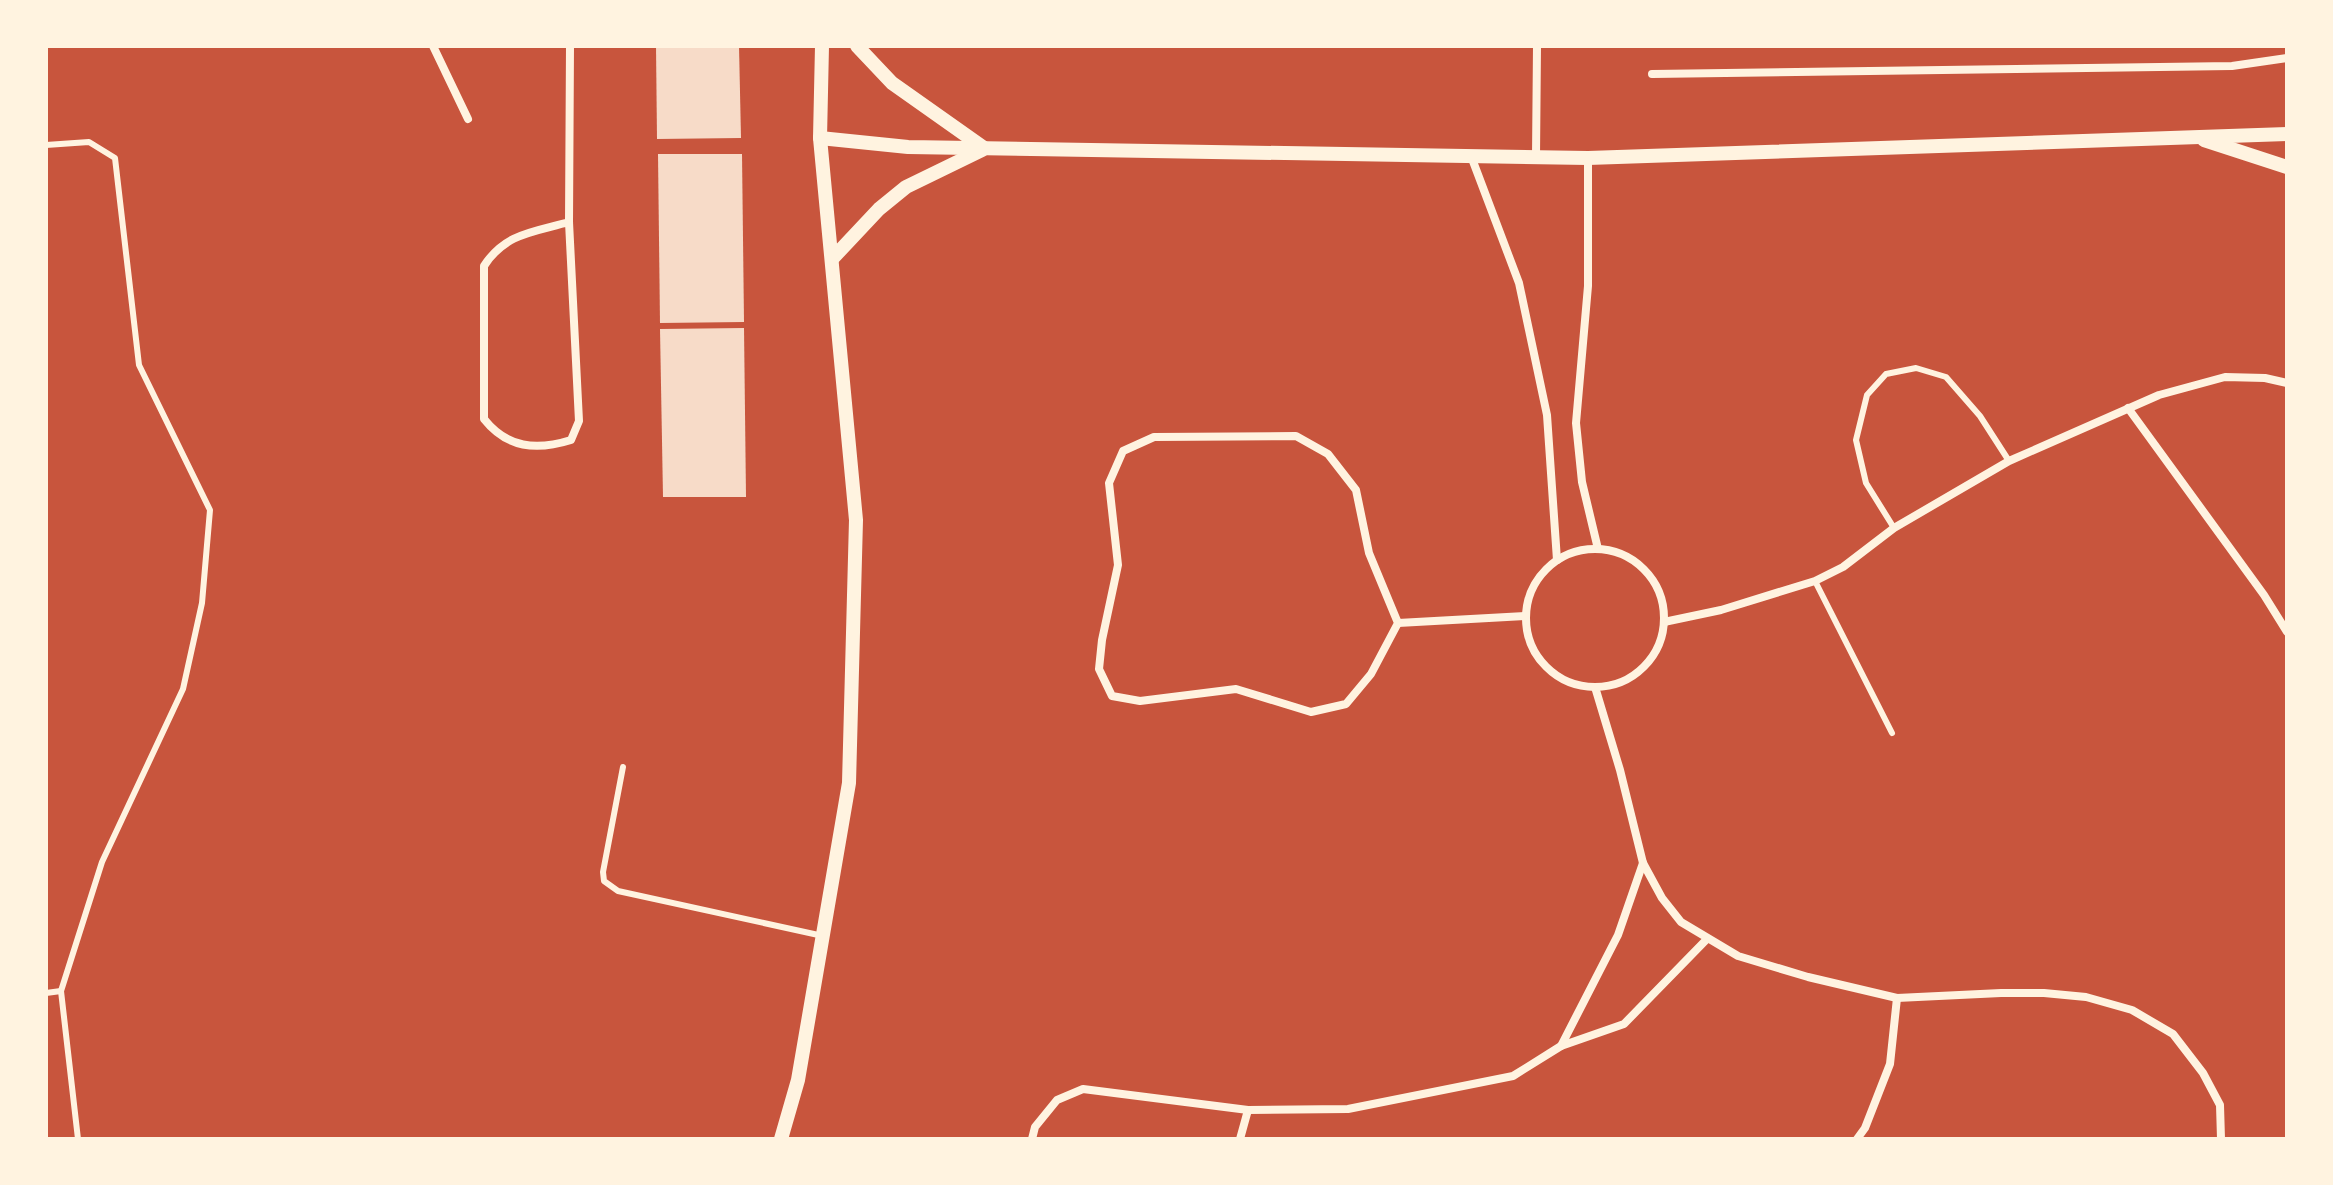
<svg xmlns="http://www.w3.org/2000/svg" width="2333" height="1185" font-family="Helvetica,sans-serif">
	<style>
		.building { fill: #f7dbc8 }
		.lines { fill: none; stroke-linecap: round; stroke-linejoin: round }
		.service { stroke: #fff3e0; stroke-width: 6 }
		.minor { stroke: #fff3e0; stroke-width: 8 }
		.tertiary { stroke: #fff3e0; stroke-width: 14 }
	</style>
	<rect width="100%" height="100%" fill="#c8553d"/>
	<!-- building -->
	<g class="building">
		<path d="M656,46H739L741,138L657,139Z"/>
		<path d="M658,154H742L744,322L660,323Z"/>
		<path d="M744,328L746,497H663L660,329Z"/>
	</g>
	<g class="lines">
		<!-- service -->
		<g class="service">
			<path d="M46,145L89,142L115,158L139,365L210,510L202,603L183,689L102,862L61,991L78,1139"/>
			<path d="M1894,528L1866,483L1856,440L1867,395L1886,374L1916,368L1946,377L1980,416L2009,461"/>
			<path d="M1815,581L1892,733"/>
			<path d="M623,767L603,872L604,881L618,891L823,936"/>
			<path d="M46,993L61,991"/>
		</g>
		<!-- minor -->
		<g class="minor">
			<path d="M433,46L468,119"/>
			<path d="M1652,74L2232,66L2287,58"/>
			<path d="M1471,156L1519,283L1547,415L1557,560"/>
			<path d="M1536,156L1537,46"/>
			<path d="M1588,158V286L1576,423L1582,482L1598,549"/>
			<path d="M569,222C534,232 505,233 484,266V419C507,448 536,451 571,440L579,421L569,222L570,46"/>
			<path d="M2128,408L2264,595L2287,632"/>
			<path d="M1296,436L1328,454L1356,490L1369,553L1398,623L1371,674L1346,704L1311,712L1236,689L1140,701L1112,696L1099,669L1102,640L1118,565L1109,483L1123,451L1154,437Z"/>
			<circle cx="1595" cy="618" r="69"/>
			<path d="M1664,622L1721,610L1815,581L1843,567L1894,528L2009,461L2159,395L2225,377L2265,378L2287,383"/>
			<path d="M1398,623L1525,616"/>
			<path d="M1595,687L1620,770L1643,863L1662,898L1681,922L1738,956L1808,977L1897,998L2001,993H2044L2086,997L2132,1010L2173,1034L2203,1073L2220,1105L2221,1139"/>
			<path d="M1643,863L1618,935L1561,1046L1624,1024L1707,939"/>
			<path d="M1032,1139L1035,1127L1057,1100L1083,1089L1248,1110L1348,1109L1513,1076L1561,1046"/>
			<path d="M1240,1139L1248,1110"/>
			<path d="M1857,1139L1865,1128L1890,1064L1897,998"/>
		</g>
		<!-- tertiary -->
		<g class="tertiary">
			<path d="M857,46L892,83L984,148"/>
			<path d="M820,138L908,147L1588,158L2287,134"/>
			<path d="M2204,140L2287,167"/>
			<path d="M832,259L879,209L906,187L982,150"/>
			<path d="M781,1139L798,1080L849,783L856,520L820,138L822,46"/>
		</g>
	</g>
	<!-- border -->
	<rect width="2333" height="1185" fill="none" stroke="#fff3e0" stroke-width="96"/>
</svg>
